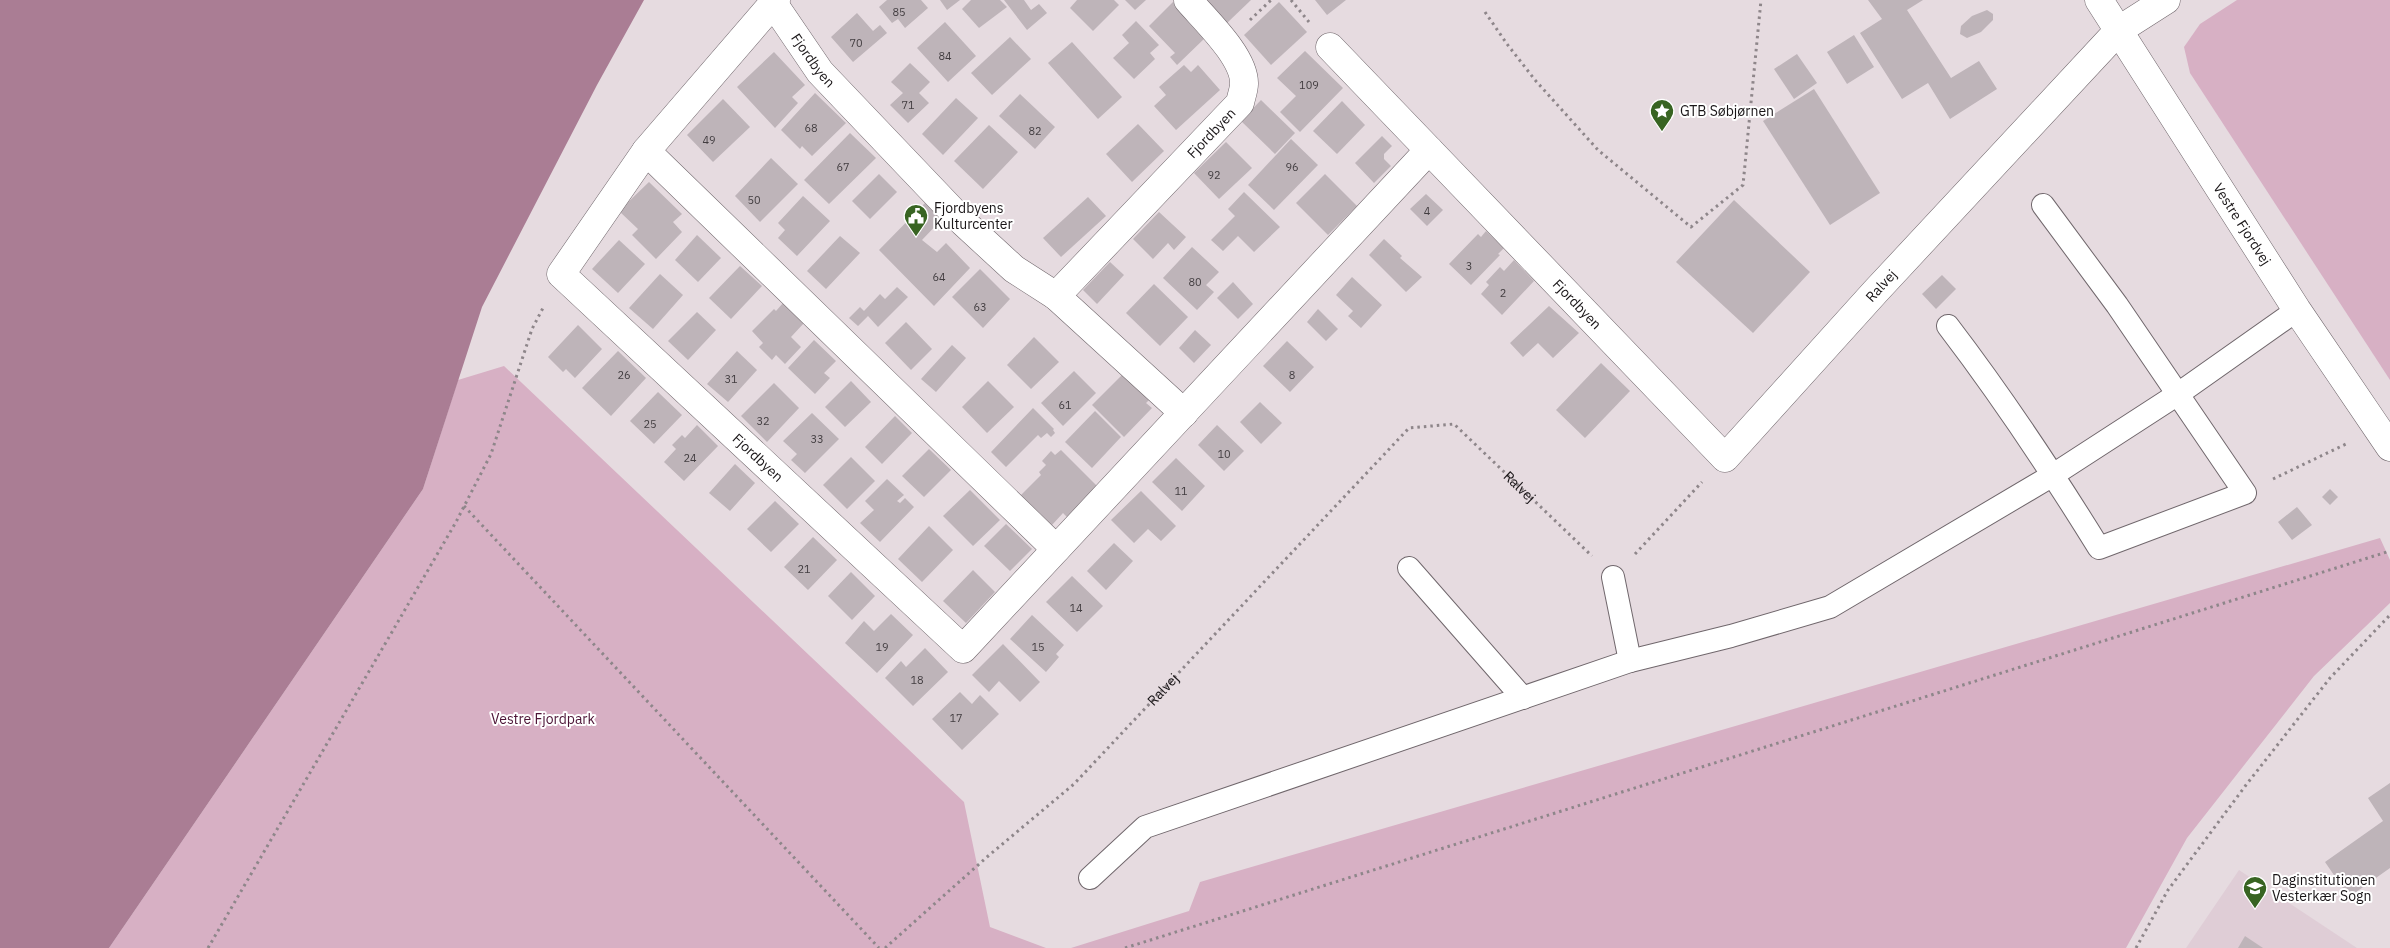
<svg xmlns="http://www.w3.org/2000/svg" width="2390" height="948" font-family="'IBM Plex Sans',sans-serif">
	<style>
		.built { fill: #dfcdd6 }
		.green { fill: #d7b0c4 }
		.water { fill: #aa7d94 }
		.building { fill: #beb4b9 }
		.lines { fill: none; stroke-linecap: round; stroke-linejoin: round }
		.service-casing { stroke: #70676c; stroke-width: 24 }
		.minor-casing { stroke: #70676c; stroke-width: 29 }
		.path { stroke: #8e868a; stroke-width: 3; stroke-dasharray: 2.5 4; stroke-linecap: butt }
		.service { stroke: #fff; stroke-width: 22 }
		.minor { stroke: #fff; stroke-width: 28 }
		.labels { text-anchor: middle; stroke-width: 4; stroke-linejoin: round; paint-order: stroke }
		.number-label { font-size: 11px; fill: #423d40 }
		.street-label { font-size: 14px; fill: #191517; stroke: #fff }
		.poi-label { font-size: 14px; fill: #191517; stroke: #fff; text-anchor: start }
		.park-label { font-size: 14px; fill: #4b1335; stroke: #fff }
	</style>
	<rect width="100%" height="100%" fill="#e6dbe0"/>
	<!-- built -->
	<path class="built" d="M2239,870L2357,948H2186Z"/>
	<!-- green -->
	<g class="green">
		<path d="M2237,0H2390V380L2190,73L2184,47L2200,24Z"/>
		<path d="M504,366L964,802L990,927L1046,948H109L423,489L458,380Z"/>
		<path d="M2380,538L2390,560V603L2314,676L2187,838L2126,948H1071L1189,911L1200,882Z"/>
	</g>
	<!-- water -->
	<path class="water" d="M0,0H644L597,85L482,307L423,489L109,948H0Z"/>
	<!-- building -->
	<g class="building">
		<path d="M887,0H921L928,8L905,28L898,19L892,23L879,7Z"/>
		<path d="M940,0H960L947,10Z"/>
		<path d="M971,0H1000L1007,7L979,28L962,9Z"/>
		<path d="M1004,0H1024L1031,10L1039,4L1047,13L1027,30Z"/>
		<path d="M1077,0H1114L1119,5L1093,31L1070,8Z"/>
		<path d="M1125,0H1146L1135,10Z"/>
		<path d="M1206,0H1251L1227,23Z"/>
		<path d="M1315,0H1346L1327,15Z"/>
		<path d="M1868,0H1923L1907,10L1951,78L1979,61L1997,89L1950,119L1928,83L1902,99L1860,33L1882,19Z"/>
		<path d="M1173,2L1206,37L1177,65L1170,57L1175,53L1149,26Z"/>
		<path d="M1279,2L1307,32L1271,65L1244,35Z"/>
		<path d="M1987,10L1993,14V20L1981,32L1967,38L1960,34L1961,26L1972,16Z"/>
		<path d="M857,13L873,31L880,25L887,33L853,62L831,37Z"/>
		<path d="M1136,21L1159,45L1150,53L1155,59L1134,79L1113,58L1129,43L1122,35Z"/>
		<path d="M945,22L976,56L948,82L917,48Z"/>
		<path d="M1854,35L1874,67L1847,84L1827,52Z"/>
		<path d="M1010,37L1031,59L992,95L971,73Z"/>
		<path d="M1072,42L1122,97L1098,119L1048,63Z"/>
		<path d="M1305,51L1343,88L1300,132L1280,112L1296,96L1277,78Z"/>
		<path d="M774,52L805,85L792,97L798,103L775,128L737,87Z"/>
		<path d="M1797,54L1817,83L1794,99L1774,69Z"/>
		<path d="M910,63L930,82L919,93L929,103L908,123L890,105L903,93L891,82Z"/>
		<path d="M1184,65L1191,72L1198,65L1220,90L1176,130L1154,106L1166,95L1159,87Z"/>
		<path d="M1814,89L1880,193L1830,225L1763,121Z"/>
		<path d="M815,93L846,123L812,156L802,146L800,149L781,130Z"/>
		<path d="M1020,94L1055,127L1035,149L999,116Z"/>
		<path d="M956,98L978,118L943,155L922,134Z"/>
		<path d="M723,99L750,127L713,162L687,135Z"/>
		<path d="M1261,100L1295,133L1275,154L1241,121Z"/>
		<path d="M1342,101L1365,125L1337,154L1313,131Z"/>
		<path d="M1138,124L1164,151L1132,182L1106,154Z"/>
		<path d="M989,125L1018,152L983,189L954,161Z"/>
		<path d="M850,133L876,158L829,204L804,180Z"/>
		<path d="M1382,136L1392,146L1384,154V159L1391,166L1374,183L1355,163Z"/>
		<path d="M1291,139L1318,165L1274,210L1248,185Z"/>
		<path d="M1226,142L1252,168L1219,199L1194,173Z"/>
		<path d="M771,158L798,184L760,222L735,196Z"/>
		<path d="M879,174L897,192L870,219L852,201Z"/>
		<path d="M1325,174L1357,206L1328,235L1296,203Z"/>
		<path d="M649,182L682,214L673,222L682,232L656,259L632,235L638,229L619,211Z"/>
		<path d="M1244,192L1280,227L1254,252L1238,236L1223,251L1211,240L1235,216L1228,209Z"/>
		<path d="M1426,194L1443,210L1427,226L1410,209Z"/>
		<path d="M803,196L830,221L797,256L778,238L785,230L778,223Z"/>
		<path d="M1088,197L1106,216L1061,257L1043,238Z"/>
		<path d="M1734,200L1810,272L1753,333L1676,262Z"/>
		<path d="M925,203L942,219L922,240L937,252L946,243L970,268L934,306L879,250Z"/>
		<path d="M1159,212L1186,237L1174,250L1168,243L1153,259L1133,239Z"/>
		<path d="M1486,231L1504,248L1498,254L1500,255L1471,285L1449,264L1478,234L1481,237Z"/>
		<path d="M697,235L721,258L698,282L675,260Z"/>
		<path d="M840,236L860,253L826,289L807,271Z"/>
		<path d="M1384,239L1402,256L1400,258L1422,277L1406,292L1369,255Z"/>
		<path d="M619,240L645,264L618,293L592,269Z"/>
		<path d="M1192,247L1219,272L1206,285L1214,292L1197,310L1163,278Z"/>
		<path d="M1514,260L1534,281L1502,315L1481,294L1489,285L1486,282L1500,267L1504,271Z"/>
		<path d="M1110,262L1124,275L1097,304L1083,290Z"/>
		<path d="M740,266L762,286L731,319L709,298Z"/>
		<path d="M980,269L1010,299L983,328L952,297Z"/>
		<path d="M660,274L683,295L653,329L629,308Z"/>
		<path d="M1942,275L1956,289L1936,309L1922,294Z"/>
		<path d="M1352,277L1382,305L1361,328L1348,316L1353,311L1336,295Z"/>
		<path d="M1233,282L1253,304L1238,319L1217,298Z"/>
		<path d="M1154,284L1188,317L1160,346L1126,313Z"/>
		<path d="M897,287L908,297L878,327L868,316L858,326L849,318L860,307L864,311L880,294L885,299Z"/>
		<path d="M783,303L804,323L791,337L801,347L785,364L776,355L772,360L759,347L763,343L752,331L774,309L776,311Z"/>
		<path d="M1549,306L1579,333L1553,358L1538,343L1523,357L1510,343Z"/>
		<path d="M1318,309L1338,329L1326,341L1307,322Z"/>
		<path d="M697,312L716,330L688,360L668,341Z"/>
		<path d="M906,322L932,349L911,370L885,343Z"/>
		<path d="M578,325L602,349L575,378L566,369L563,372L548,357Z"/>
		<path d="M1195,330L1211,345L1194,363L1179,348Z"/>
		<path d="M1034,337L1059,362L1031,389L1007,365Z"/>
		<path d="M814,340L836,361L824,373L830,378L815,394L788,368Z"/>
		<path d="M1287,341L1314,367L1290,392L1263,366Z"/>
		<path d="M952,345L966,358L936,392L921,379Z"/>
		<path d="M618,351L646,378L611,416L582,388Z"/>
		<path d="M737,351L757,370L728,402L707,384Z"/>
		<path d="M1601,363L1630,391L1585,438L1556,410Z"/>
		<path d="M1074,371L1096,393L1063,426L1041,403Z"/>
		<path d="M1123,374L1149,400L1146,403L1152,408L1124,437L1092,405Z"/>
		<path d="M851,381L871,402L845,427L825,407Z"/>
		<path d="M988,381L1014,407L987,433L962,407Z"/>
		<path d="M774,383L799,408L767,442L741,416Z"/>
		<path d="M658,392L682,415L654,444L630,421Z"/>
		<path d="M1260,402L1282,423L1261,444L1240,422Z"/>
		<path d="M1033,408L1054,429L1053,430L1055,433L1051,437L1047,433L1041,438L1038,435L1006,467L991,452Z"/>
		<path d="M1095,411L1121,437L1092,468L1065,442Z"/>
		<path d="M812,413L839,439L805,473L791,460L797,454L783,441Z"/>
		<path d="M895,416L912,433L882,464L865,447Z"/>
		<path d="M697,425L718,446L684,481L664,462L676,449L672,445L682,435L685,438Z"/>
		<path d="M1217,425L1244,451L1224,471L1198,445Z"/>
		<path d="M929,449L951,470L924,497L902,476Z"/>
		<path d="M1061,450L1099,488L1069,519L1063,513L1052,525L1021,495L1041,475L1039,472L1046,465L1042,461L1051,451L1055,455Z"/>
		<path d="M851,457L875,481L847,509L823,485Z"/>
		<path d="M1176,458L1205,486L1182,511L1152,482Z"/>
		<path d="M735,464L755,483L730,511L709,493Z"/>
		<path d="M887,479L904,495L897,501L900,503L905,498L914,507L880,542L860,523L874,510L865,501Z"/>
		<path d="M2330,489L2338,497L2330,505L2322,497Z"/>
		<path d="M970,490L1000,520L973,546L943,516Z"/>
		<path d="M1141,491L1176,526L1161,541L1148,529L1134,543L1111,520Z"/>
		<path d="M775,501L799,524L771,552L747,529Z"/>
		<path d="M2297,507L2312,525L2292,540L2278,522Z"/>
		<path d="M1006,524L1032,549L1010,571L984,546Z"/>
		<path d="M929,526L953,550L922,582L898,559Z"/>
		<path d="M813,537L837,560L808,590L784,567Z"/>
		<path d="M1114,543L1133,561L1106,590L1087,571Z"/>
		<path d="M973,570L995,592L966,623L943,601Z"/>
		<path d="M851,572L875,596L852,620L828,596Z"/>
		<path d="M1072,576L1103,606L1077,632L1046,602Z"/>
		<path d="M891,614L913,635L877,673L845,643L864,621L874,631Z"/>
		<path d="M1032,615L1064,645L1056,654L1059,657L1046,672L1010,639Z"/>
		<path d="M1003,644L1040,682L1020,702L999,681L989,692L972,675Z"/>
		<path d="M925,648L948,672L913,706L885,678L901,661L906,667Z"/>
		<path d="M960,692L972,704L980,695L999,714L962,750L932,719Z"/>
		<path d="M2390,783V868L2349,897L2325,862L2383,821L2368,798Z"/>
		<path d="M2245,936L2263,948H2238Z"/>
	</g>
	<g class="lines">
		<!-- service casing -->
		<g class="service-casing">
			<g id="service">
				<path d="M1948,326C2003,398 2052,472 2099,548L2245,493L2117,305L2043,205"/>
				<path d="M1409,568L1523,698"/>
				<path d="M1613,577L1630,661L1731,636L1830,607L2053,475L2178,394L2297,310"/>
				<path d="M1090,878L1145,827L1630,661"/>
			</g>
		</g>
		<!-- minor casing -->
		<g class="minor-casing">
			<g id="minor">
				<path id="s2" d="M776,0L646,151L561,274L963,649L1429,150L1725,458L1875,292L2119,30L2166,0"/>
				<path id="s3" d="M2099,0L2297,310L2390,447"/>
				<path id="s4" d="M773,3L820,72L963,222L1014,269L1056,296L1184,413"/>
				<path d="M1330,47L1429,150"/>
				<path d="M646,151L1056,549"/>
				<path id="s5" d="M1056,296L1240,103C1241,97 1244,90 1244,84C1245,57 1205,20 1188,0"/>
			</g>
		</g>
		<!-- path -->
		<g class="path">
			<path d="M1291,0L1309,22"/>
			<path d="M1485,12L1507,44L1535,80L1598,150L1691,227L1743,185L1761,0"/>
			<path d="M1250,20L1271,0"/>
			<path d="M2273,479L2346,444"/>
			<path d="M464,506L879,948"/>
			<path d="M1635,554L1702,482"/>
			<path d="M208,948L456,522L491,454L532,329L544,306"/>
			<path id="s1" d="M885,948L987,857L1074,784L1409,428L1454,424L1592,556"/>
			<path d="M1125,948L2390,551"/>
			<path d="M2136,948L2168,890L2246,785L2330,678L2390,615"/>
		</g>
		<!-- service -->
		<use href="#service" class="service"/>
		<!-- minor -->
		<use href="#minor" class="minor"/>
	</g>
	<!-- icons -->
	<defs>
		<g id="sight-pin" transform="scale(1.25)"><path d="M0 17L-7.5 6A9.5 9.5 0 1 1 7.5 6Z" fill="#386422" stroke="#fff"/><path d="M0-6L1.8-2.2L6-1.7L2.9 1.2L3.7 5.4L0 3.3L-3.7 5.4L-2.9 1.2L-6-1.7L-1.8-2.2Z" fill="#fff"/></g>
		<g id="civic-pin" transform="scale(1.25)"><path d="M0 17L-7.5 6A9.5 9.5 0 1 1 7.5 6Z" fill="#386422" stroke="#fff"/><path d="M-.6-6.5H3V-4.5H.6V-3L4-1V1h2V6H-6V1h2V-1L-.6-3ZM-1.2 2.5V6h2.4V2.5Z" fill="#fff"/></g>
		<g id="school-pin" transform="scale(1.25)"><path d="M0 17L-7.5 6A9.5 9.5 0 1 1 7.5 6Z" fill="#386422" stroke="#fff"/><path d="M0-5L7-2L0 1L-7-2ZM-4 1L0 2.5L4 1V4Q0 6-4 4Z" fill="#fff"/></g>
	</defs>
	<g fill-rule="evenodd">
		<use href="#sight-pin" x="1662" y="111"/>
		<use href="#civic-pin" x="916" y="216"/>
		<use href="#school-pin" x="2255" y="888"/>
	</g>
	<g class="labels">
		<!-- number labels -->
		<g class="number-label">
			<text x="899" y="16">85</text>
			<text x="856" y="47">70</text>
			<text x="945" y="60">84</text>
			<text x="1309" y="89">109</text>
			<text x="908" y="109">71</text>
			<text x="811" y="132">68</text>
			<text x="1035" y="135">82</text>
			<text x="709" y="144">49</text>
			<text x="843" y="171">67</text>
			<text x="1292" y="171">96</text>
			<text x="1214" y="179">92</text>
			<text x="754" y="204">50</text>
			<text x="1427" y="215">4</text>
			<text x="1469" y="270">3</text>
			<text x="939" y="281">64</text>
			<text x="1195" y="286">80</text>
			<text x="1503" y="297">2</text>
			<text x="980" y="311">63</text>
			<text x="624" y="379">26</text>
			<text x="1292" y="379">8</text>
			<text x="731" y="383">31</text>
			<text x="1065" y="409">61</text>
			<text x="763" y="425">32</text>
			<text x="650" y="428">25</text>
			<text x="817" y="443">33</text>
			<text x="1224" y="458">10</text>
			<text x="690" y="462">24</text>
			<text x="1181" y="495">11</text>
			<text x="804" y="573">21</text>
			<text x="1076" y="612">14</text>
			<text x="882" y="651">19</text>
			<text x="1038" y="651">15</text>
			<text x="917" y="684">18</text>
			<text x="956" y="722">17</text>
		</g>
		<!-- street labels -->
		<g class="street-label">
			<text dy="5" stroke="none"><textPath href="#s4" startOffset="70">Fjordbyen</textPath></text>
			<text dy="5" stroke="none"><textPath href="#s5" startOffset="225">Fjordbyen</textPath></text>
			<text dy="5" stroke="none"><textPath href="#s3" startOffset="266">Vestre Fjordvej</textPath></text>
			<text dy="5" stroke="none"><textPath href="#s2" startOffset="2241">Ralvej</textPath></text>
			<text dy="5" stroke="none"><textPath href="#s2" startOffset="1795">Fjordbyen</textPath></text>
			<text dy="5" stroke="none"><textPath href="#s2" startOffset="618">Fjordbyen</textPath></text>
			<text dy="5" stroke="none"><textPath href="#s1" startOffset="875">Ralvej</textPath></text>
			<text dy="5" stroke="none"><textPath href="#s1" startOffset="380">Ralvej</textPath></text>
		</g>
		<!-- poi labels -->
		<g class="poi-label">
			<text x="1680" y="116">GTB Søbjørnen</text>
			<text x="934" y="213">Fjordbyens<tspan x="934" dy="16">Kulturcenter</tspan></text>
			<text x="2272" y="885">Daginstitutionen<tspan x="2272" dy="16">Vesterkær Sogn</tspan></text>
		</g>
		<!-- park labels -->
		<g class="park-label">
			<text x="543" y="724">Vestre Fjordpark</text>
		</g>
	</g>
</svg>
